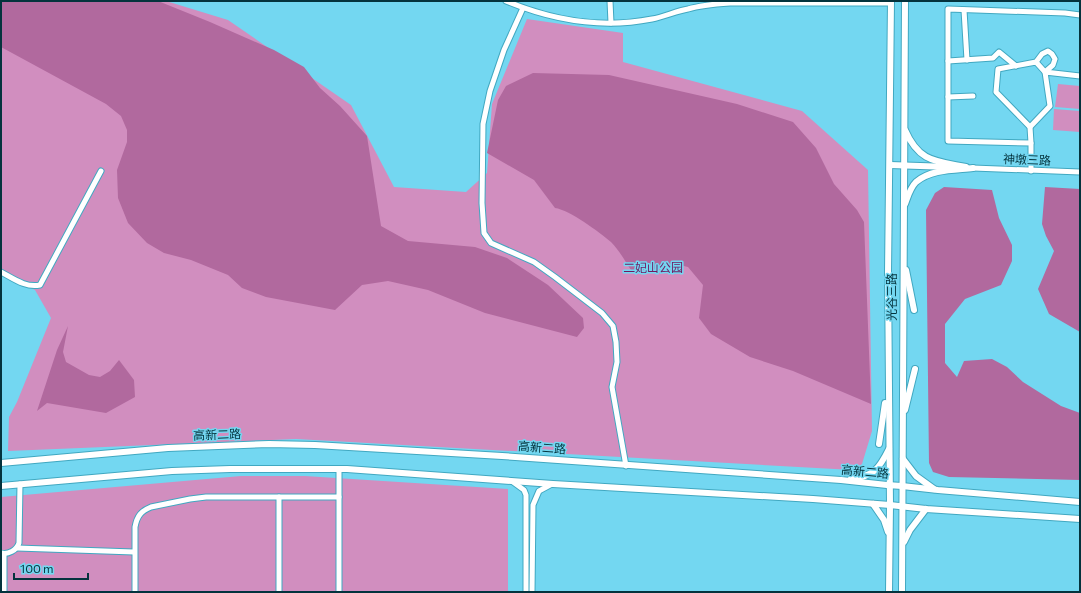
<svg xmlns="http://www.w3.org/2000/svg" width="1081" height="593" font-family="Commissioner,'Noto Sans SC',sans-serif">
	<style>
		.green { fill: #d18ebf }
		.forest { fill: #b1699e }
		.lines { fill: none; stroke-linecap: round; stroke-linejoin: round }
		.minor-casing { stroke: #41a8c1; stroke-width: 7 }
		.major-casing { stroke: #41a8c1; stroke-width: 8 }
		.minor { stroke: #fff; stroke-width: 5 }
		.major { stroke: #fff; stroke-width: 6 }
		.labels { text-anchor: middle; stroke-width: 3; stroke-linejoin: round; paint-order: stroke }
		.street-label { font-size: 12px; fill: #04333d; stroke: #73d7f1 }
		.park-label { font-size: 12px; fill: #711960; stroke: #73d7f1 }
	</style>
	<rect width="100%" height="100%" fill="#73d7f1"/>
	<!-- green -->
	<g class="green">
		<path d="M1,1H166L228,20L351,105L394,187L466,192L487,173L492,104L527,19L623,33V62L802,111L868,170L872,431L862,464L853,470L296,439L8,451L9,417L17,402L51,318L35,290L1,274Z"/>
		<path d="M1058,84L1080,86V109L1055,107Z"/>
		<path d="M1054,109L1080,111V132L1053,130Z"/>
		<path d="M241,476H305L508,489V592H1V497Z"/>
	</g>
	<!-- forest -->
	<g class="forest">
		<path d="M1,1H158L210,22L274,50L304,67L320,88L340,106L367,136L381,226L408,241L475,247L507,258L548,285L583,318L584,328L577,337L485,313L428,290L388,281L362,285L335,310L266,297L242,288L228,275L191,260L164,253L147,243L128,223L118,198L117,170L127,142V130L121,116L106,104L1,47Z"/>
		<path d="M533,73L609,75L737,104L793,122L816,148L834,184L857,210L864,222L871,404L793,371L750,357L711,334L699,318L703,285L688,267L672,263L654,270H631C625,261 619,250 611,242C599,232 570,210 555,208L534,180L487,153L498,100L506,86Z"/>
		<path d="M944,187L992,190L999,218L1012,245V261L1001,285L965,299L945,324V363L957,377L964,361L992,359L1007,367L1023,382L1061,406L1080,413V480L949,477L933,472L929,463L926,210L935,193Z"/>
		<path d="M1045,187L1080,189V332L1049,314L1038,289L1054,251L1046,236L1042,224Z"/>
		<path d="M68,326L63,352L66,362L89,375L100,377L110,371L119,360L134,380L135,397L106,413L47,403L37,411L57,350Z"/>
	</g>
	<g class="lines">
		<!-- minor casing -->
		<g class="minor-casing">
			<g id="minor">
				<path d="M506,1C554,21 601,29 652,19C664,17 676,11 688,9C701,5 715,4 730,3H891"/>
				<path d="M610,1L611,23"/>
				<path d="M523,8L504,50L490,91L483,124L482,203L484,233L491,243L534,262L555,277L602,313L613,326L616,342L617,362L612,387L626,466"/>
				<path d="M964,10L967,60"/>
				<path d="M948,61L993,58L999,52L1016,66"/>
				<path d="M948,97L973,96"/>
				<path d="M1030,127L1050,106L1045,72L1080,76"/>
				<path d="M1031,143L1030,127L996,92L998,69L1036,62L1045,72L1053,65L1055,59L1052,54L1048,51L1042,54L1036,62"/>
				<path d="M973,168L1080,172"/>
				<path d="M1031,171V143L948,141V9L1065,13L1080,15"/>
				<path d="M1,272C14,279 26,288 40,285L101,171"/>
				<path d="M513,482L524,490L526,495V592"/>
				<path d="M17,548L134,552"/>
				<path d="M1,553C8,555 17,550 19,543L20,484"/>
				<path d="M4,554V592"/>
				<path d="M135,592V527C137,516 141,511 151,507L190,499L206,497H339"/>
				<path d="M279,592V497"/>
				<path d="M339,592V469"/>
				<path d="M532,592L533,505L539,491L552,484"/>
			</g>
		</g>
		<!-- major casing -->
		<g class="major-casing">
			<g id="major">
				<path d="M905,130C919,162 935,161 966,167"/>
				<path d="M890,165L950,167"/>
				<path d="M905,204C908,196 910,188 916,182C931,169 955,170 973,168"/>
				<path d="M906,270L914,310"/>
				<path d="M905,410L915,369"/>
				<path d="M879,444L885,403"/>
				<path d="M903,459L916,476L934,489"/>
				<path d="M1,463L168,448L269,444L315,445L502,456L841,480L887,485L902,486L938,490L1080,502"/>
				<path d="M851,479C874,476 879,469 889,449"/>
				<path d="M1,486L172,471L230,469H347L553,484L813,499L890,505L926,509L1080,519"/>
				<path d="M873,504L884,520L888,532"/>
				<path d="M904,542L910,530L926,509"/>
				<path d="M889,592L890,505L888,273L891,1"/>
				<path d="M902,592L905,1"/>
			</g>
		</g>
		<!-- minor -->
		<use href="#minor" class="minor"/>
		<!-- major -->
		<use href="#major" class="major"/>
	</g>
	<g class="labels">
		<!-- street labels -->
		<g class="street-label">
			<text transform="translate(1027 160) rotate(2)" y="4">神墩三路</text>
			<text transform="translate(892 297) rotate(-90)" y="4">光谷三路</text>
			<text transform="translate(217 435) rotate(-2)" y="4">高新二路</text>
			<text transform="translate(542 448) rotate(4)" y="4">高新二路</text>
			<text transform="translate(865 472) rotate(5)" y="4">高新二路</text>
		</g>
		<!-- park labels -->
		<g class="park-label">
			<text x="653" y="272">二妃山公园</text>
		</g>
	</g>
	<!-- border -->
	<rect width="1081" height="593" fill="none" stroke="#04333d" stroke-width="4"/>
	<!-- scale -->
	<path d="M14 573v6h74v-6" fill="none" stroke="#04333d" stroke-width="2"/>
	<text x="20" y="573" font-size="12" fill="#04333d" stroke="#73d7f1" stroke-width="3" paint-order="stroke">100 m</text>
</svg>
